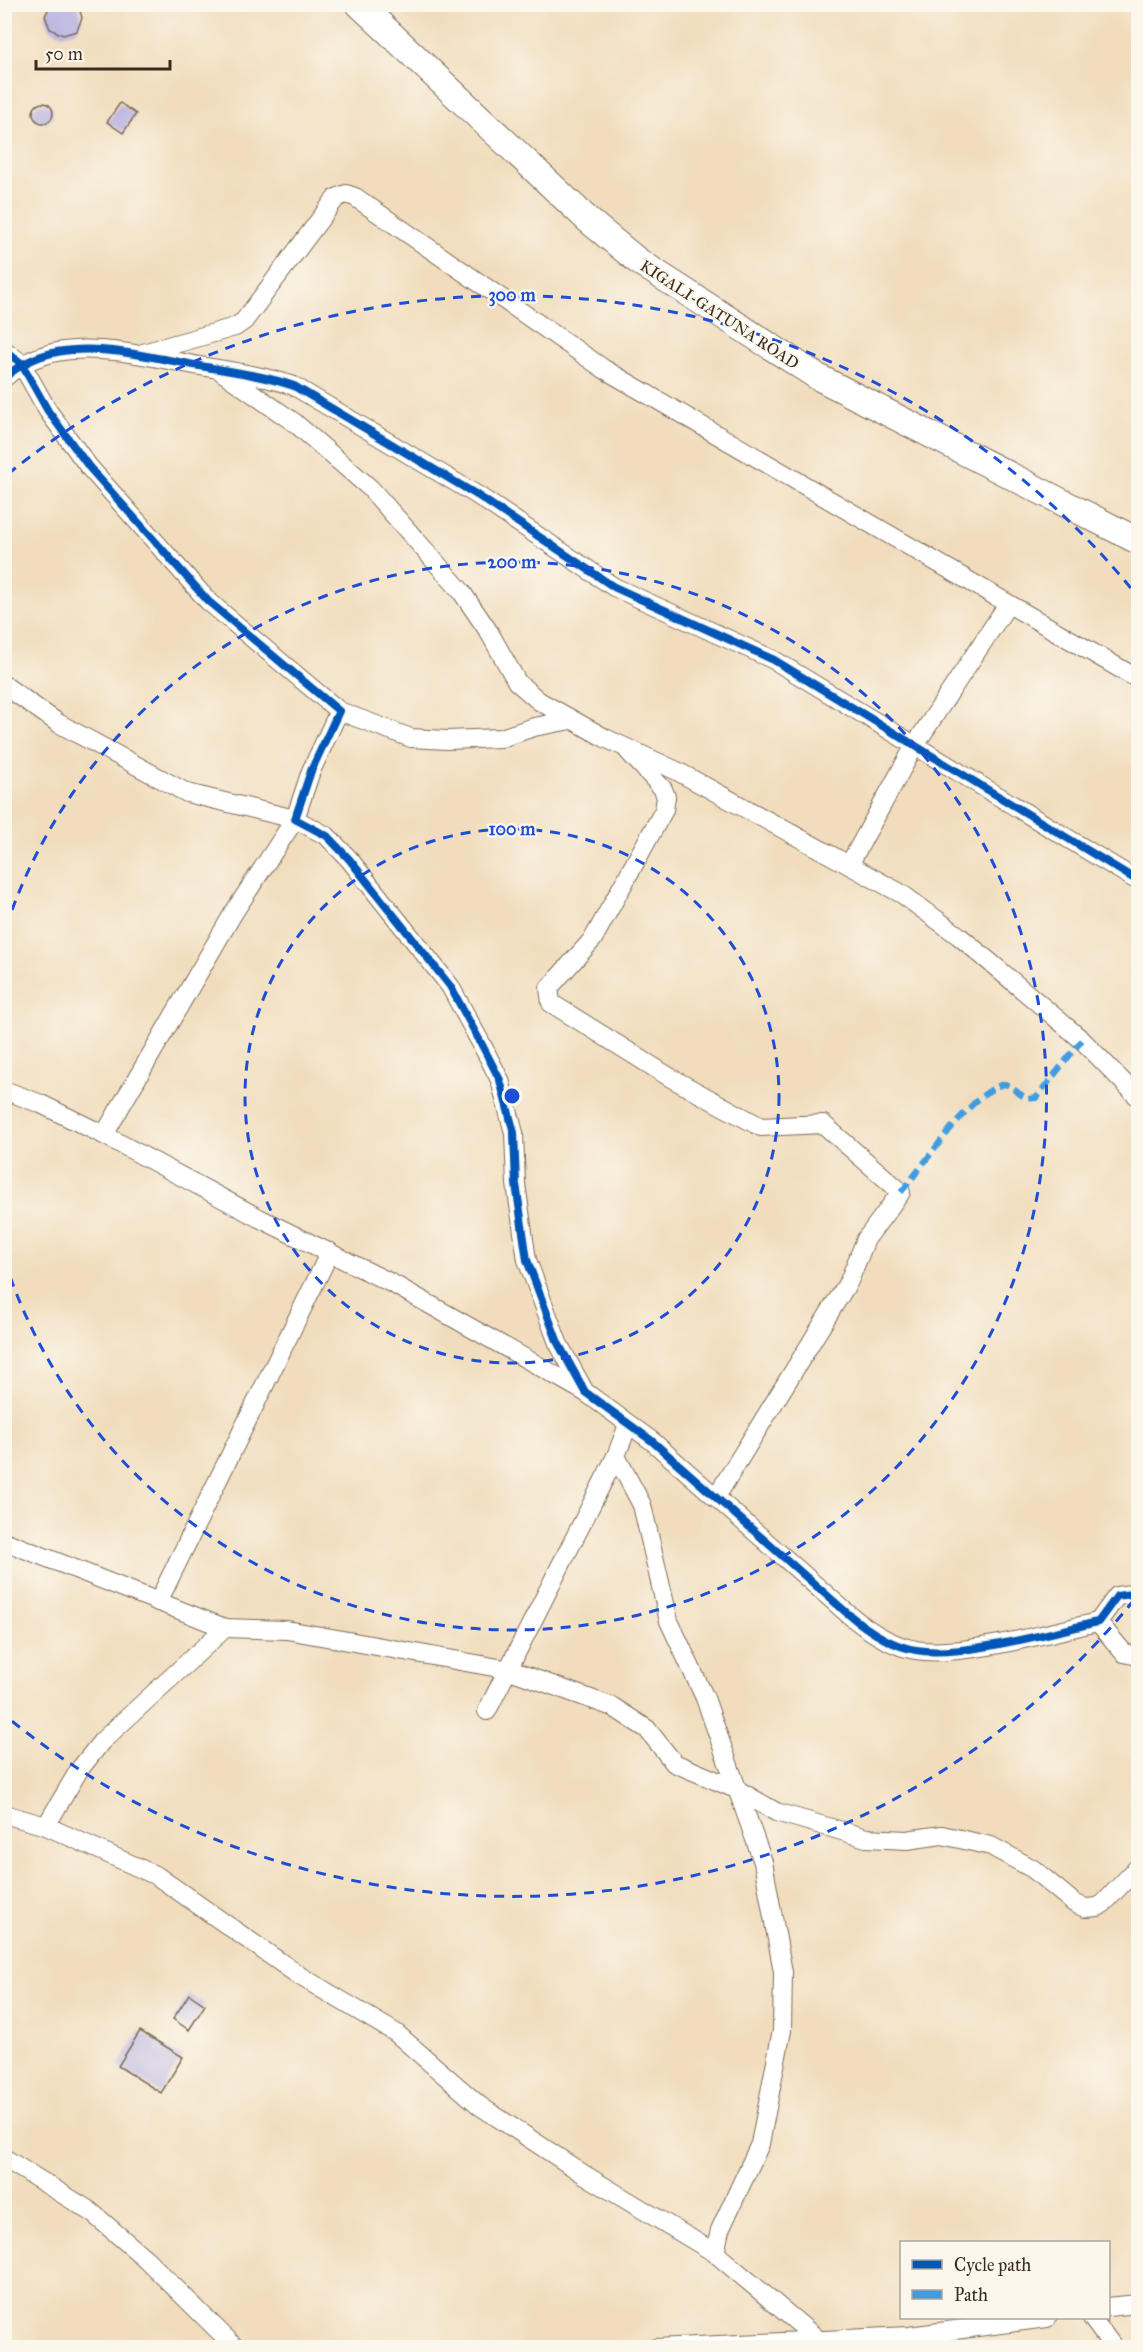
<svg xmlns="http://www.w3.org/2000/svg" width="1143" height="2352" font-family="'IM FELL Great Primer',serif">
	<style>
		.building { fill: #b7b1df }
		.lines { fill: none; stroke-linecap: round; stroke-linejoin: round }
		.minor-casing { stroke: #7b6956; stroke-width: 20 }
		.highway-casing { stroke: #7b6956; stroke-width: 28 }
		.minor { stroke: #fff; stroke-width: 18 }
		.highway { stroke: #fff; stroke-width: 26 }
		.quiet { stroke: #3f9ce0; stroke-width: 6; stroke-dasharray: 12 6; stroke-linecap: butt }
		.cycleway-casing { stroke: #fbf7ec; stroke-width: 11 }
		.cycleway { stroke: #0057b8; stroke-width: 8 }
		.ring { fill: none; stroke: #1d4ed8; stroke-width: 3; stroke-dasharray: 10 8 }
		.labels { text-anchor: middle; stroke-width: 4.5; stroke-linejoin: round; paint-order: stroke }
		.street-label { font-size: 16px; fill: #3b2a1e; stroke: #fbf7ec }
		.centre { fill: #1d4ed8; stroke: #fbf7ec; stroke-width: 3 }
		.ring-label { font-size: 18px; text-anchor: middle; font-weight: bold; fill: #1d4ed8; stroke: #fbf7ec; stroke-width: 4.5; stroke-linejoin: round; paint-order: stroke }
	</style>
	<rect width="100%" height="100%" fill="#fbf7ec"/>
	<filter id="ink" filterUnits="userSpaceOnUse"><feTurbulence type="fractalNoise" baseFrequency=".0167" numOctaves="2"/><feDisplacementMap in="SourceGraphic" scale="12" xChannelSelector="R" yChannelSelector="G"/><feConvolveMatrix kernelMatrix="1 2 1 2 8 2 1 2 1" color-interpolation-filters="sRGB"/></filter>
	<filter id="wash" filterUnits="userSpaceOnUse"><feTurbulence type="fractalNoise" baseFrequency=".008" numOctaves="4" result="noise"/><feDisplacementMap in="SourceGraphic" scale="24" xChannelSelector="R" yChannelSelector="G"/><feGaussianBlur stdDeviation="1.35" result="paint"/><feColorMatrix in="noise" values="0 0 0 0 0 0 0 0 0 0 0 0 0 0 0 0 0 1.4 0 .05"/><feComposite in="paint" operator="in"/></filter>
	<g filter="url(#wash)">
		<rect width="100%" height="100%" fill="#f1ddbd"/>
		<g id="blocks">
			<!-- building -->
			<g class="building">
				<path d="M51,4H78L82,18L77,31L63,35L50,29L45,16Z"/>
				<path d="M120,103L136,114L123,133L107,122Z"/>
				<circle cx="43" cy="113" r="10"/>
				<path d="M189,1994L205,2005L189,2030L173,2019Z"/>
				<path d="M140,2031L183,2057L161,2093L118,2066Z"/>
			</g>
		</g>
	</g>
	<g filter="url(#ink)">
		<use href="#blocks" fill-opacity="0" stroke="#7b6956" stroke-width="1.5"/>
		<g class="lines">
			<!-- minor casing -->
			<g class="minor-casing">
				<g id="minor">
					<path d="M4,350L21,363L48,411L89,467L208,601L339,711L311,771L295,819L327,836L349,859L450,986L482,1045L500,1080L514,1133L516,1184L527,1260L558,1343L585,1392L652,1441L847,1613C866,1629 890,1646 916,1650C960,1658 1052,1632 1098,1622L1117,1596L1138,1593"/>
					<path d="M143,353L235,327L244,321L336,198L346,194L355,197L604,369L1138,679"/>
					<path d="M222,372L295,423L370,488L461,591L489,632L517,682L539,701L605,738L677,771L902,894L959,936L1082,1040L1138,1097"/>
					<path d="M4,378C20,364 36,356 57,352C101,344 151,357 194,365C228,371 262,375 294,386L477,495L614,587L774,660L1138,881"/>
					<path d="M4,685L58,723L187,793L295,819L234,912L104,1135"/>
					<path d="M339,711L411,738L447,740L501,738L534,727L571,720"/>
					<path d="M628,751L663,789L666,797L664,810L593,939L549,988L551,1003L671,1078L761,1127L823,1124L901,1192L866,1239L849,1281L716,1497"/>
					<path d="M849,865L915,745L1008,604"/>
					<path d="M4,1090L41,1104L104,1135L259,1218L395,1285L585,1392"/>
					<path d="M628,1425L616,1456L642,1505L669,1621L705,1698L763,1862L783,1972L782,2030L760,2144L720,2230L715,2253"/>
					<path d="M4,1541L225,1628L287,1630L510,1670L613,1707L647,1729L674,1763L736,1789L776,1812L866,1838L907,1840L942,1835L991,1846L1033,1869L1074,1903L1085,1908L1098,1907L1104,1903L1138,1867"/>
					<path d="M158,1602L330,1252"/>
					<path d="M1098,1622L1124,1653L1138,1656"/>
					<path d="M487,1711L616,1456"/>
					<path d="M4,1814L46,1826L157,1876L300,1976L396,2033L480,2106L585,2175L715,2253L828,2348"/>
					<path d="M46,1826L79,1770L102,1741L225,1628"/>
					<path d="M4,2158L90,2211L146,2259L236,2348"/>
					<path d="M1108,2307L1138,2304"/>
					<path d="M1092,2318L1114,2348"/>
					<path d="M655,2348L909,2336L1047,2318"/>
				</g>
			</g>
			<!-- highway casing -->
			<g class="highway-casing">
				<path id="highway" d="M359,4L588,220L638,261L818,377L1138,541"/>
			</g>
			<!-- minor -->
			<use href="#minor" class="minor"/>
			<!-- highway -->
			<use href="#highway" class="highway"/>
			<!-- quiet -->
			<path class="quiet" d="M901,1192C924,1166 974,1087 1006,1084L1027,1099L1036,1098L1082,1040"/>
			<!-- cycleway casing -->
			<g class="cycleway-casing">
				<g id="cycleway">
					<path d="M4,350L21,363L48,411L89,467L208,601L339,711L311,771L295,819L327,836L349,859L450,986L482,1045L500,1080L514,1133L516,1184L527,1260L558,1343L585,1392L652,1441L847,1613C866,1629 890,1646 916,1650C960,1658 1052,1632 1098,1622L1117,1596L1138,1593"/>
					<path d="M4,378C20,364 36,356 57,352C101,344 151,357 194,365C228,371 262,375 294,386L477,495L614,587L774,660L1138,881"/>
				</g>
			</g>
			<!-- cycleway -->
			<use href="#cycleway" class="cycleway"/>
		</g>
	</g>
	<!-- distance rings -->
	<g class="ring">
		<circle cx="512" cy="1096" r="267"/>
		<path d="M6 927A534 534 0 1 1 6 1265"/>
		<path d="M1134 1600A801 801 0 0 1 8 1718M8 474A801 801 0 0 1 1134 592"/>
	</g>
	<g class="labels">
		<!-- street labels -->
		<g class="street-label">
			<text transform="translate(720 314) rotate(33)" y="6">KIGALI-GATUNA ROAD</text>
		</g>
	</g>
	<circle cx="512" cy="1096" r="9" class="centre"/>
	<g class="ring-label">
		<text x="512" y="301">300 m</text>
		<text x="512" y="568">200 m</text>
		<text x="512" y="835">100 m</text>
	</g>
	<!-- margin -->
	<rect width="1143" height="2352" fill="none" stroke="#fbf7ec" stroke-width="24"/>
	<!-- legend -->
	<rect x="900" y="2241" width="210" height="78" fill="#fbf7ec" stroke="#aea59a" stroke-width="1.5"/>
	<rect x="912" y="2260" width="30" height="9" fill="#0057b8" stroke="#aea59a" stroke-width="1.5"/>
	<text x="954" y="2271" font-size="18" fill="#3b2a1e">Cycle path</text>
	<rect x="912" y="2290" width="30" height="9" fill="#3f9ce0" stroke="#aea59a" stroke-width="1.5"/>
	<text x="954" y="2301" font-size="18" fill="#3b2a1e">Path</text>
	<!-- scale -->
	<path d="M36 60v9h134v-9" fill="none" stroke="#3b2a1e" stroke-width="3"/>
	<text x="45" y="60" font-size="18" fill="#3b2a1e" stroke="#fbf7ec" stroke-width="4.5" paint-order="stroke">50 m</text>
</svg>
